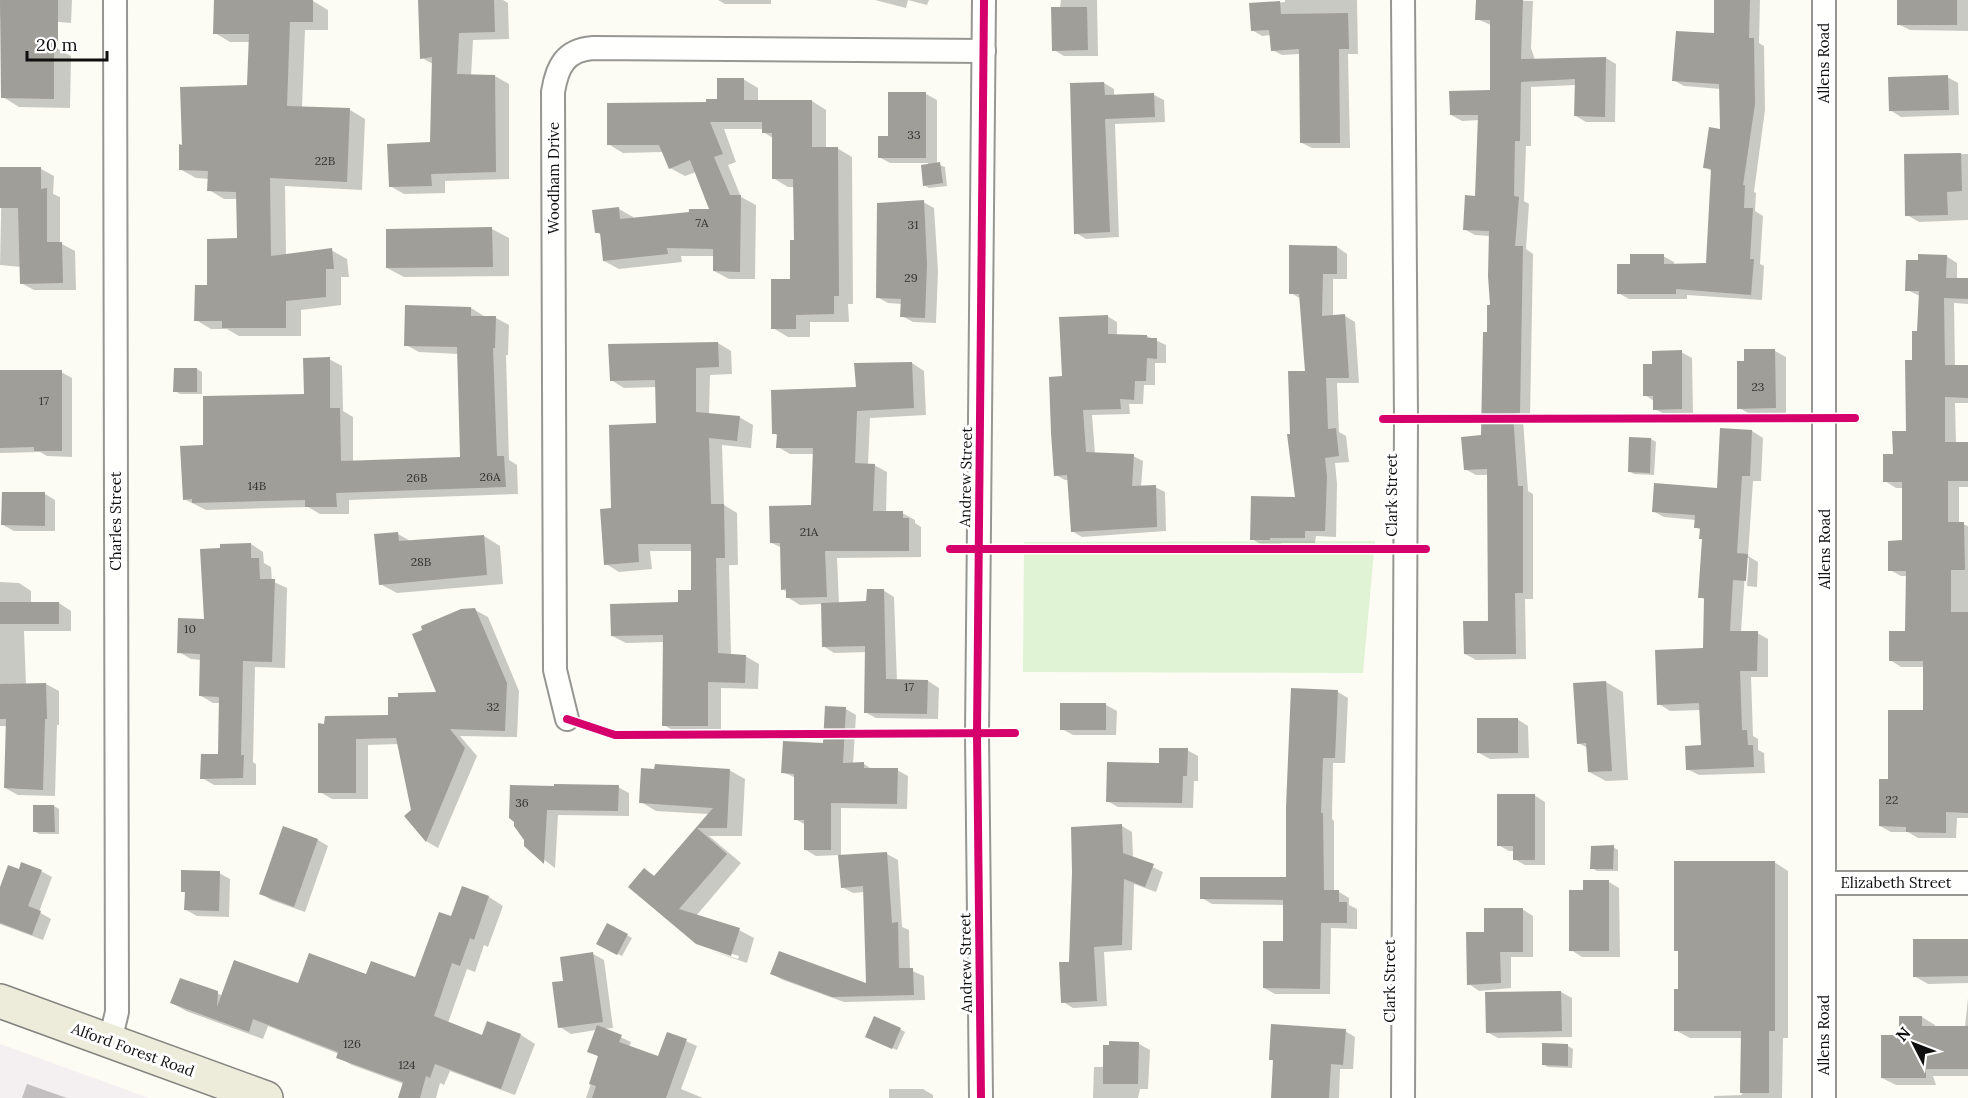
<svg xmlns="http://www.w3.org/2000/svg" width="1968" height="1098" font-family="Lora,serif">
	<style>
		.industrial { fill: #f4eff0 }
		.green { fill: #e0f3d4 }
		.shadow { fill: #0003 }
		.building { fill: #a09e99 }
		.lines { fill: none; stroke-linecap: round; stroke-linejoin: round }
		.street-casing { stroke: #969692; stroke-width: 26 }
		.primary-casing { stroke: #83837f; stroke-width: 36 }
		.street { stroke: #fffffd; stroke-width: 22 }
		.primary { stroke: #edecda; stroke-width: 33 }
		.cycleway-casing { stroke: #fff; stroke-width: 11 }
		.cycleway { stroke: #d6006c; stroke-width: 8 }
		.labels { text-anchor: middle; stroke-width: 6; stroke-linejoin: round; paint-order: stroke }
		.number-label { font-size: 12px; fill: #333332 }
		.street-label { font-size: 15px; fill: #0f0f0f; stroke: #fff }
	</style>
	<rect width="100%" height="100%" fill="#fcfcf4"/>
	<!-- industrial -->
	<path class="industrial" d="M0,1044L149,1098H0Z"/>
	<!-- green -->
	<path class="green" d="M1375,541L1363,673L1023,672L1024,542Z"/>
	<!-- shadow -->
	<g class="shadow">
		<path d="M0,0H72L71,23L0,17Z"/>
		<path d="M215,0H305L313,1L328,10V30H305L302,108L350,110L365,119L362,190L285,186L286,256L331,250L347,259L349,277H341V305L301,310V336H239L227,329H211L196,320L209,287L238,240L237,199H224L209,190V179L196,178L180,169L183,146L249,87L251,42H230L215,33Z"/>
		<path d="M420,0H503L508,3L509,39L473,40L471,76H495L509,84V179L445,181V193L404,194L390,186L431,144L433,64L422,58Z"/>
		<path d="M718,0H771V4H725Z"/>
		<path d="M875,0H908L906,8Z"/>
		<path d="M908,0H929L927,5Z"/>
		<path d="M1061,0H1097L1098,56H1064L1054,50Z"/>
		<path d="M1285,0H1357L1358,54H1348L1350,148H1312L1302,143L1300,54L1282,55L1272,50L1271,35L1262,36L1252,30L1251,5L1285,2Z"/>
		<path d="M1478,0L1533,1L1531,48L1535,60L1606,58L1616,64L1615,122H1586L1576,116V85L1531,87V146H1526L1524,201L1529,204L1526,249L1533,254L1530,419H1523L1528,491L1533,494V599H1525L1526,659L1476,660L1465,654L1490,622L1489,475H1476L1465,469L1483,437L1488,333L1492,307L1490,236L1475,235L1464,229L1476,197L1479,120L1462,121L1451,115L1491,91V25L1477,19Z"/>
		<path d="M1715,0H1760L1759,43L1764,46L1765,110L1754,192L1756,193L1755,211L1763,216L1760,264L1764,266L1762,300L1687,295V299H1629L1618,293L1632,266L1663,256L1674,262V265H1708L1713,172L1705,167L1721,131V89L1684,86L1673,80L1715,34Z"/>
		<path d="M1898,0H1968V31L1910,30L1898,24Z"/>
		<path d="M54,47L71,56L70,108L19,107L3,97Z"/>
		<path d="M1947,77L1958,83L1959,115L1901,117L1890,110Z"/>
		<path d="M743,79L758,88V101H812L826,110V148H837L852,157L853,304H848L849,322H810V337H788L773,328L792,281L796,242L795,187H788L773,178V138L763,132V129H724L736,162L728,165L741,197L756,205L755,279H729L714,271V256H681L682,262L619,269L604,261L601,235L596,232L619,209L633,217L634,220L711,210L696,172L685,176L670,168L664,152L623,153L608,144L719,100Z"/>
		<path d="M1104,83L1114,89V96L1154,95L1164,100L1165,122L1115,124L1119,237L1086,239L1076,233Z"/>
		<path d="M889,94H926L937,100V164L945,167L947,186L929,188L924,185L928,163H890L879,157L889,137Z"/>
		<path d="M1968,154V220L1919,222L1907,215L1906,155Z"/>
		<path d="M2,169H41L54,176L53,194L60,197V243L75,251L76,290H34L21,283V267L0,265Z"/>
		<path d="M923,202L934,208L938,271L936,323L913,322L902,316V304L888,303L877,297Z"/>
		<path d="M492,229L509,238V276L404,277L387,268Z"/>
		<path d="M1337,247L1347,254V279H1333V316H1345L1355,322L1359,383H1337L1339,432L1346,436L1349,462L1335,463L1337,484L1336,537L1316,536L1315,543H1281L1280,545H1262L1252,539L1296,498L1292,435L1306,372L1301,299L1291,293Z"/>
		<path d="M1946,256L1957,263V279L1968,280V304L1954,303L1955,366L1968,367V403H1955L1956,444L1968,445V487H1959V523L1968,526V818H1957L1956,838H1918L1908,832H1891L1880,826L1889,781L1925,712V667H1901L1890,660L1907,632V576H1901L1890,570L1903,542L1904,488H1896L1885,481L1894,455L1907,433L1914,361L1919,332L1920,296L1907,290Z"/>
		<path d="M471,308L484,316L496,318L509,325L508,355H506L509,460L517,465L518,494L349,500V514H320L308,507L206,510L184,499L204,446L305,396L329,359L342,366L343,411L353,417V462L461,458L459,354L419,352L406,345Z"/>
		<path d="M1107,316L1117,322V336H1147L1166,345V363H1155V385H1144L1143,404H1129L1130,414L1092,415L1095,454L1133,456L1143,461L1141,487H1155L1165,492L1166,531L1082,537L1072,531L1069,480H1065L1056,475L1063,378Z"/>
		<path d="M718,343L731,351L732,374L710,375L709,415L739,417L753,425L751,448L722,445L724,505L737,513L738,565H729L731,655L745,656L759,664L758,689L721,688V733H677L664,725V642L626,643L612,636L680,603L693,591L692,551H650L652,569L619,572L606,564L612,510L657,425V387L624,388L611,380Z"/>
		<path d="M1775,351L1786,357V414H1750L1739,408L1745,363Z"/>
		<path d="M1681,352L1692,358L1693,415H1666L1655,409L1654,401L1645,395Z"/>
		<path d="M912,363L924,371L926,415L870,418L868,465H874L887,472L886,513H902L915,520V523L921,527V557L837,558L839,604L868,603L883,590L894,597L897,681H928L939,688L938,719L876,718L865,712L867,652L834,653L823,646L822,604L800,605L787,597V592L782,589V548L772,543L812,506L815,454H790L778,447V436L774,433L858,388Z"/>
		<path d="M197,369L202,372V394H180L175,391Z"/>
		<path d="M61,372L72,378V457L47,456L40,452L0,453V390Z"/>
		<path d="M1752,431L1763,438L1761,481H1753L1748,556L1758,562L1757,587L1747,586L1749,558H1746L1741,632L1757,633L1768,639V677H1751L1753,736L1758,739V750L1764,753L1765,773L1699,775L1687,769L1702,747L1701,710L1670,711L1659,704L1705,650L1706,600L1700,597L1703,540L1701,538V530L1695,527L1696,520L1664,517L1653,511L1719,490Z"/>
		<path d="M1631,438L1651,439L1656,442L1654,475L1634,474L1629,471Z"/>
		<path d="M45,494L55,500V531H14L3,525Z"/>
		<path d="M398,534L412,542L484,536L500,546L503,584L397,593L380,584Z"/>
		<path d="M251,544L263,552L264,563L271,567L272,581L287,588L285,668L255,667L253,762L256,764V785H214L202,778L220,756L221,703H213L201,696V660L191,659L179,652L206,620Z"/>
		<path d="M0,582L19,583L31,591V603H59L71,611V631H24L26,685L46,684L59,691V725H57L55,796L18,795L5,788L7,726H0Z"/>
		<path d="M475,610L488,617L519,691L517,737L460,736L477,756L438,848L426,841L406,816L413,810L399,744L368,745V799H332L320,792L319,725L390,716L439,694Z"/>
		<path d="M1606,682L1623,692L1628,780L1606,781L1589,772L1588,748L1578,743L1575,684Z"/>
		<path d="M1338,692L1348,698L1345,763H1333L1332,819L1334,821V892H1339L1349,898V905L1357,909V929L1331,928L1330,994H1275L1264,988L1284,942L1285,905L1212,904L1202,898L1288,879Z"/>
		<path d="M1106,705L1117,711L1116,735H1073L1062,729Z"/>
		<path d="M846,709L856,715L853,764H864L873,770H897L908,776L907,809L841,808V857L887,854L898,860L902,927L909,930L910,970L924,976L925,1000L844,1002L783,980L772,974L867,985L865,892L853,893L842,887L840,855L816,856L806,850V825L795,819L796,778L783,772L824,744Z"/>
		<path d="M1517,719L1528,726L1529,758L1490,759L1479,753Z"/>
		<path d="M1187,750L1198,756V781H1194L1193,808L1118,807L1107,801L1160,765Z"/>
		<path d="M729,770L745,779L742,836H709L741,863L696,916L739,930L754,938L747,963L709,950L738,959L739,956L699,944L644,870L656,877L709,814L656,811L641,802Z"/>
		<path d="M618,787L629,793V816L558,815L555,868L526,846V840L516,821L511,817Z"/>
		<path d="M1534,795L1545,802V865H1525L1514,859V851H1509L1498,845Z"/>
		<path d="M54,806L59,809V834H39L34,831Z"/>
		<path d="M1122,826L1132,832L1133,858L1163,872L1156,892L1134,884L1132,950L1104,952L1107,1006L1073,1008L1063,1002L1071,963Z"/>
		<path d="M284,828L318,840L328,846L305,912L271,900L260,893Z"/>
		<path d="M1613,847L1618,850V871H1597L1592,868Z"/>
		<path d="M1774,862L1788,871V1038H1783L1782,1098H1714V1096L1742,1095L1743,1038H1690L1675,1030L1680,990V952L1676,950Z"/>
		<path d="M20,871H41L52,877L39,912L51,919L43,940L0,924V891Z"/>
		<path d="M219,873L230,879L229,917L197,916L186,910V893L182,891Z"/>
		<path d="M1609,882L1619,888L1620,957H1582L1571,950L1584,891Z"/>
		<path d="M463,888L489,897L503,906L488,947L484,945L475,972L467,969L448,1023L483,1037L488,1023L521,1035L535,1044L515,1095L450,1071L444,1085L440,1083L436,1098H406L404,1084L352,1065L338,1057L339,1054L268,1026L263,1039L186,1011L172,1003L217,993L223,996L367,976L416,979L452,918Z"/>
		<path d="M1522,909L1533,916V957H1511V988L1479,991L1469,984L1485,933Z"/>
		<path d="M607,925L632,938L622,956L598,944Z"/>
		<path d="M1968,940V983L1928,984L1914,976Z"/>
		<path d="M593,954L604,960L613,1028L603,1029L631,1042L629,1047L659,1058L668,1033L697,1046L681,1089L703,1098H586L600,1057L589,1051L596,1030L571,1034L560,1027L565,982Z"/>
		<path d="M1561,992L1572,998V1037L1498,1038L1487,1032Z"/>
		<path d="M1968,998V1076H1933L1936,1085H1896L1882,1078L1901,1037L1922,1017L1935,1025V1027H1965Z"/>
		<path d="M900,1029L905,1032L897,1050L872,1040Z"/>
		<path d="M1345,1031L1355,1037L1353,1069H1340L1339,1098H1272L1274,1061L1270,1059Z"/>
		<path d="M1110,1043L1139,1044L1150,1050L1148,1089H1140L1138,1098H1093L1094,1067H1105Z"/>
		<path d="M1568,1046L1573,1049L1572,1068L1548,1067L1543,1064Z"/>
		<path d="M27,1084L67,1098H22Z"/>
		<path d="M889,1089H923L933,1095V1098H889Z"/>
	</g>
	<!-- building -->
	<g class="building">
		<path d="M0,0H58V51H54V99L1,98Z"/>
		<path d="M214,0H313V22H290L287,106L350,108L347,182L270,178L271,256L332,248L334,269H326V297L286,301V328H222V321H194L195,285H207V239L237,238L236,192L207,191L208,171L179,170V144L182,145L180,87L247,85L249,34H213Z"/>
		<path d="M418,0H494L495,32L459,33L457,74L495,75L496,172L431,174L432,186L389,187L387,144L430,142L432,57L420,59Z"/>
		<path d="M1476,0H1523L1521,59L1606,57L1605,117L1574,116L1575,79L1521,82L1520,141H1515L1514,196L1519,197L1515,246H1523L1520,413L1513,414L1518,486H1523V593H1515L1516,654H1464L1463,621H1488L1487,469L1464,470L1461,437L1481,435L1483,332H1487V305H1490L1488,276L1489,231L1463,230L1465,195L1475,196L1478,115H1450L1449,91L1490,90V20H1475Z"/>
		<path d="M1714,0H1750L1749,38H1754L1755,104L1743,185H1745L1744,208H1753L1750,259H1754L1751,295L1676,289V294H1617V264H1630V254H1664V264L1706,263L1711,169L1703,168L1709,127L1720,129L1719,84L1672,81L1676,31L1714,33Z"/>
		<rect x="1897" y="0" width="60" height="25"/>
		<path d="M1280,1L1281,14L1348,13L1349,49H1339L1340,143H1300L1299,49L1271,51L1269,30L1251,31L1249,3Z"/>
		<path d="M1051,7H1087L1088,50L1052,51Z"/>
		<path d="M1948,75L1949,110L1889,111L1888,77Z"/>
		<path d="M717,78H744V100H812V147H838L839,296H834V314L796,315V329H771V279H790V240H794L793,179H772V133H762V122H710L723,154L714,157L730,195H741L740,272L713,271V249L667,248L668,254L603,261L600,233H595L592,210L619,207L620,219L689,212V209H709L690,160L669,169L659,145H607V103L706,102V99H717Z"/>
		<path d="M1104,82L1105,95L1154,93L1155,117L1105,119L1110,232L1074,234L1070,83Z"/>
		<path d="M888,92H926V158H878V136H888Z"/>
		<path d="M1961,153L1962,191L1947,192L1948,215L1905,216L1904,154Z"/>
		<path d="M940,162L943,183L923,186L921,165Z"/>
		<path d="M0,167H41V189L47,188V242H62L63,283L20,284L18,208H0Z"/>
		<path d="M924,200L927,264L925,318L900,317L901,299L876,298L877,203Z"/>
		<path d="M492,227L493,267L386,268V229Z"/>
		<path d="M1289,245L1337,246V274H1323L1322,316L1345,314L1349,378H1326L1328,429L1336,428L1339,456L1325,458L1327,477L1325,531H1305V538H1270V540H1250L1251,496L1295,497L1287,434H1290L1288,371H1305L1299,294H1289Z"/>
		<path d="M1918,254L1947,255L1946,278H1968V299L1944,298L1945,365H1968V398L1945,397V442H1968V481H1948V522H1964L1965,570H1951V612H1968V813L1946,812V833L1906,832V827L1879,826V779H1888V710H1923V661H1889V631H1905L1906,571H1888V541L1902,540V482H1883V454H1893L1892,431H1906L1905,360H1912V331H1917L1919,291H1905L1906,260H1918Z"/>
		<path d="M405,305L471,307V316H496L495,348H493L497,456H504L506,487L336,493L337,507H305V500L192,503V499L183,500L180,446L203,445V396L304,394L303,358L330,357V408H340L341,461L460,457L457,347L404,346Z"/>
		<path d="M1108,315V334L1147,335V338H1157V359L1147,358L1146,381H1135L1134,400L1120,399L1121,409L1083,410L1086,452L1134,454L1132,486L1156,485L1157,527L1071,532L1067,475L1054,476L1051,433L1049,377L1062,376L1059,317Z"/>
		<path d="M718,342L719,367L696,368V412L740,416L737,441L709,438L711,504H724L725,558H716L718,653L746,655L745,683L708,682V726H662L663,635L611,636L610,604L678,602V590H691V544H638L639,562L604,565L600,509L611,508L609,425L656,423L655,380L610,381L608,344Z"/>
		<path d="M1744,349H1775L1776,408L1737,409V361H1744Z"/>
		<path d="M1682,350V409L1653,410V396H1643V364H1652V351Z"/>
		<path d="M912,362L914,408L857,411L855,463L875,464L873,511H903V518H909V551H825L827,597L786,598V589L781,590L780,543H770L769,506L811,505L813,448H776L777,434H772L771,390L856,387L854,363Z"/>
		<path d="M174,368H197V392H173Z"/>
		<path d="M0,370H62V451H34V447L0,448Z"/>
		<path d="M1720,428L1752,430L1750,476H1742L1737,553L1748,554L1746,581L1733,580L1730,631H1758L1757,671H1740L1742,730H1747L1748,745H1753L1754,767L1686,770L1685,746L1701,745L1699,703L1657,705L1655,650L1703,648L1704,598H1698L1702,539H1699L1700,528H1694L1695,515L1652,512L1654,483L1717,488Z"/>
		<path d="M1629,437L1651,438L1650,473L1628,472Z"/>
		<path d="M2,492H45V526L1,525Z"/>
		<path d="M398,532L399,541L484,535L487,575L379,585L374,534Z"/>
		<path d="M251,543V558H259L260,579H275L272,662L243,661L241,755H244L243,778L200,779L201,754H218L219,697L199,696L200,654L177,653L178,618L204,619L200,549L220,548V544Z"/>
		<path d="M867,589H884L886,679L928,680L927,714L864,713L865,646L822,647L821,603L866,601Z"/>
		<rect x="0" y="602" width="59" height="22"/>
		<path d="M475,608L507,683L505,731L450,729L465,748L426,842L404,816L411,810L396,738L356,739V793H318V723L324,724L325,716L388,715V697H398V693L436,692L412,634L422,630L421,626L461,609Z"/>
		<path d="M1606,681L1612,771L1588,772L1586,743L1577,744L1573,683Z"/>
		<path d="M46,683L47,719H45L43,790L4,788L6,719H0V684Z"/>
		<path d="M1291,688L1338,690L1335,758H1323L1321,813H1323L1324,890H1339V902H1347V923H1321L1320,989L1263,988V941H1283V900L1200,899V877H1286V807Z"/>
		<rect x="1060" y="703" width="46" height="27"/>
		<path d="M825,706L846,707L843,763L864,762V768H898L897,804L831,803V850H804V820H794V774L781,773L783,741L823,743Z"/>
		<rect x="1477" y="718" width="41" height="35"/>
		<path d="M1159,748H1188L1187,776H1183L1182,803L1106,802L1107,762L1159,763Z"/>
		<path d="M655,764L730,769L727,828H697L727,854L679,909L740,928L731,956L696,944L628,887L644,868L654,876L713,808L639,803L641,768L654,769Z"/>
		<path d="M554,784L619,785L618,811L547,810L544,864L524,846V840L514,826V822L509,818L510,785L554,786Z"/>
		<path d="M1497,794H1535V860H1513V846H1497Z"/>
		<path d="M33,805H54L55,832H33Z"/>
		<path d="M1122,824L1123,853L1154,864L1145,887L1124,879L1122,945L1094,947L1097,1001L1061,1003L1059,962H1069L1072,872L1071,827Z"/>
		<path d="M283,826L318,839L294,907L259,894Z"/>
		<path d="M1614,845L1613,869H1590L1591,846Z"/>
		<path d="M887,852L892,923L898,922L899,968H913L914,995L832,997L770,974L779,951L866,983L863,886L841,888L838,855Z"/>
		<path d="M1674,861H1775V1031H1769V1093H1740L1741,1031H1674V989H1678V951H1674Z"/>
		<path d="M21,862L42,870L28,906L41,911L32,935L0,923V887L8,865L19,869Z"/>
		<path d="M181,870L220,871L219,911L184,910L185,892H181Z"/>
		<path d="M1583,880H1609V951H1569V890H1583Z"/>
		<path d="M462,886L489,896L474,940L470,938L460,966L452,963L434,1016L482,1035L487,1021L521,1034L501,1089L435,1064L430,1078L426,1076L420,1098H398L403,1082L336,1058L338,1052L253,1019L249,1032L170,1003L180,978L218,991L217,1007L234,960L298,983L309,953L366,974L371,961L415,977L439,912L451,916Z"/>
		<path d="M1484,908H1523V952H1500L1501,983L1467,985L1466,932H1484Z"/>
		<path d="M607,923L628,934L617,955L596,944Z"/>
		<path d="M1913,939H1968V976L1913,977Z"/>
		<path d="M593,952L603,1022L558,1028L552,982L563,981L560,957Z"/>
		<path d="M1561,991L1562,1031L1486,1033L1485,992Z"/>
		<path d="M874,1016L901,1028L892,1049L865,1037Z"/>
		<path d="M1899,1016H1922V1026H1968V1069H1926V1078H1881V1035H1899Z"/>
		<path d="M1271,1024L1346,1029L1343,1065L1331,1064L1329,1098H1271L1273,1060H1269Z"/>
		<path d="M597,1025L622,1035L619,1042L658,1056L667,1032L687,1039L666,1098H592L596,1086L589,1084L598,1056L587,1052Z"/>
		<path d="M1109,1041L1139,1042L1138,1084H1103V1045H1109Z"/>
		<path d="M1542,1043L1568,1044V1066L1542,1065Z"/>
	</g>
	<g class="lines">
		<!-- street casing -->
		<g class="street-casing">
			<g id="street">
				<path d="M1824,0V1098"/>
				<path d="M567,719L555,670L553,92C557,67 565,50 593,48L984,51"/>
				<path d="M1824,883H1968"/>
				<path d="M110,1041L117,1012L115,0"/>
				<path d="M981,1098L977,734L984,0"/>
				<path d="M1403,1098L1406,419L1403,0"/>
			</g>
		</g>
		<!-- primary casing -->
		<g class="primary-casing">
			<path id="primary" d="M0,1001L266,1098"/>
		</g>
		<!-- street -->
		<use href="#street" class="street"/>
		<!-- primary -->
		<use href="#primary" class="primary"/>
		<!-- cycleway casing -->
		<g class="cycleway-casing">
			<g id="cycleway">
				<path d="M1383,419L1855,418"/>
				<path d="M950,549H1426"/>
				<path d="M567,719L615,735L1015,733"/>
				<path d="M981,1098L977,734L984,0"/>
			</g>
		</g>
		<!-- cycleway -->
		<use href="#cycleway" class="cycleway"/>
	</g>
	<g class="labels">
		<!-- number labels -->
		<g class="number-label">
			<text x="914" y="139">33</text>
			<text x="325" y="165">22B</text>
			<text x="702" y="227">7A</text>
			<text x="913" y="229">31</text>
			<text x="911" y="282">29</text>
			<text x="1758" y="391">23</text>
			<text x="44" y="405">17</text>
			<text x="490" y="481">26A</text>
			<text x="417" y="482">26B</text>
			<text x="257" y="490">14B</text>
			<text x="809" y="536">21A</text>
			<text x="421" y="566">28B</text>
			<text x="190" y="633">10</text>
			<text x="909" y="691">17</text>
			<text x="493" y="711">32</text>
			<text x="1892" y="804">22</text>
			<text x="522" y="807">36</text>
			<text x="352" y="1048">126</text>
			<text x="407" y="1069">124</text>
		</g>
		<!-- street labels -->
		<g class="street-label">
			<text transform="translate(1824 63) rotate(-90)" y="5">Allens Road</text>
			<text transform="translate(554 178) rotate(-90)" y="5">Woodham Drive</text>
			<text transform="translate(966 477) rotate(-89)" y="5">Andrew Street</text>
			<text transform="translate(1392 495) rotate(-90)" y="5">Clark Street</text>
			<text transform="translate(116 521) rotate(-90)" y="5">Charles Street</text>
			<text transform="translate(1825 549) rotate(-90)" y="5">Allens Road</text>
			<text x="1896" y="888">Elizabeth Street</text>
			<text transform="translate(966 963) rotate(-91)" y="5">Andrew Street</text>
			<text transform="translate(1390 981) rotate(-90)" y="5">Clark Street</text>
			<text transform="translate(1824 1035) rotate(-90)" y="5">Allens Road</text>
			<text transform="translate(133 1050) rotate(20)" y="5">Alford Forest Road</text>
		</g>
	</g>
	<!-- north arrow -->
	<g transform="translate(1914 1044) rotate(312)" stroke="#ffffff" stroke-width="4.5" paint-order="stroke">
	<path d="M0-4.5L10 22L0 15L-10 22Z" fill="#0f0f0f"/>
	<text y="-9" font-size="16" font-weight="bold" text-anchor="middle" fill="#0f0f0f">N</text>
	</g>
	<!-- scale -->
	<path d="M27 51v9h80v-9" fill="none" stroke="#0f0f0f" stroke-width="3"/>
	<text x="36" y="51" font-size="18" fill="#0f0f0f" stroke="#ffffff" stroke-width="4.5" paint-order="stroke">20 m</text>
</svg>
